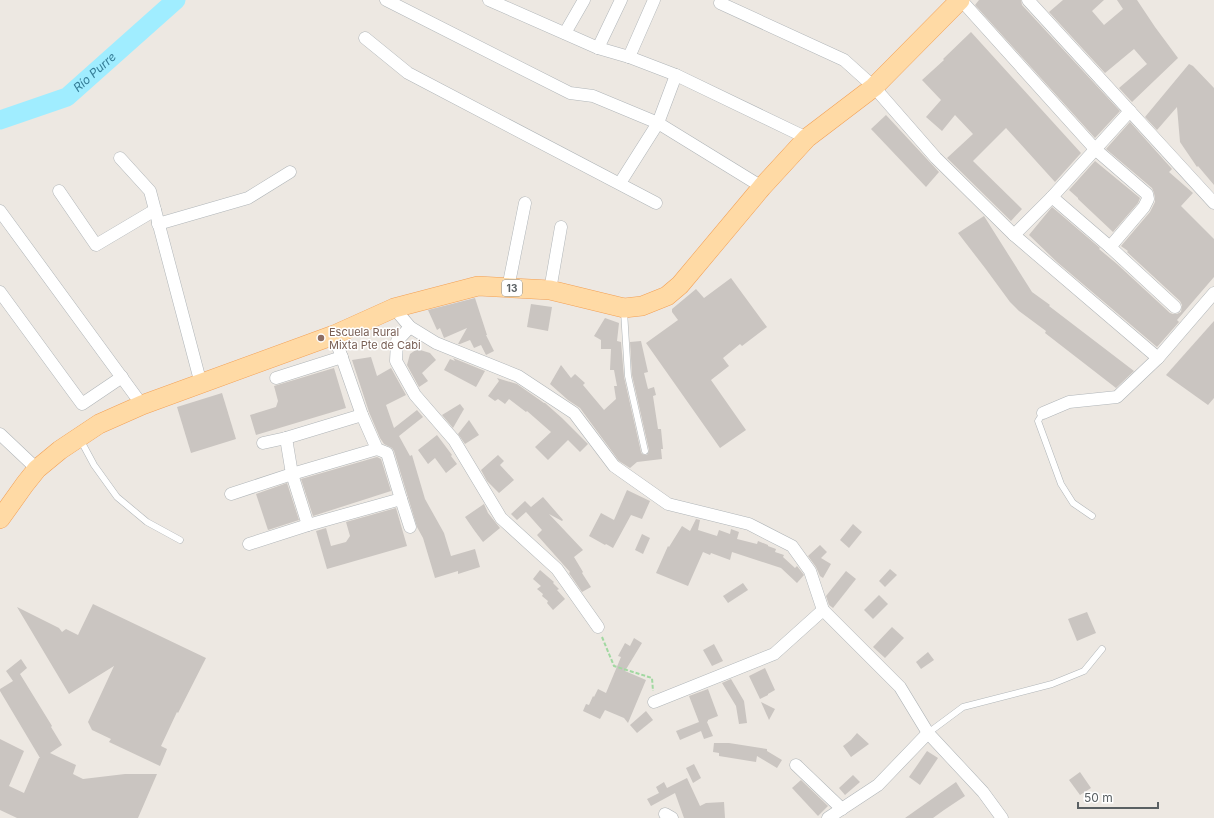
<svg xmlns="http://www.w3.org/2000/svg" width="1214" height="818" font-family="Inter,sans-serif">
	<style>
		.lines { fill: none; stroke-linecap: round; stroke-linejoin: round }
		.river { stroke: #a0edff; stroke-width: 19 }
		.building { fill: #cac5c1 }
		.service-casing { stroke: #b0b5b8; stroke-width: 7 }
		.minor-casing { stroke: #b0b5b8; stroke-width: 13 }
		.primary-casing { stroke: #f3a055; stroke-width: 20 }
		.path { stroke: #a1d8a1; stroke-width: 2; stroke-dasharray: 4 2; stroke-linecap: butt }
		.service { stroke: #fff; stroke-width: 6 }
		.minor { stroke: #fff; stroke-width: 12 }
		.primary { stroke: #ffdaa5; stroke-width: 19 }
		.education-dot { fill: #8d6e63; stroke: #fff; stroke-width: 1.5 }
		.labels { text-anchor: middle; stroke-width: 3; stroke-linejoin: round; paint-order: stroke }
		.shield { fill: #fff; stroke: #8c9092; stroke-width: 1 }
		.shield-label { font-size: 10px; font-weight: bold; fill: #5a6063 }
		.education-label { font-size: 11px; fill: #785e54; stroke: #fff; text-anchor: start }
		.water-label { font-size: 12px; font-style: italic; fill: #357d97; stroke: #fff }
	</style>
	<rect width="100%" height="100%" fill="#ede8e2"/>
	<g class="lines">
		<!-- river -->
		<path class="river" id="s1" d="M0,120L67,97L176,0"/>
	</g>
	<!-- building -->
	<g class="building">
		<path d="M979,0H1021L1022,5L1120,111L1095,138L975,5Z"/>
		<path d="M1063,0H1104L1092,11L1104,25L1123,9L1117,0H1137L1155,27L1178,58L1132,102L1119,88L1147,64L1134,49L1105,73L1049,12Z"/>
		<path d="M971,32L1081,153L1055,182L1006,128L973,161L1022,209L1011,221L947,158L973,134L955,115L942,131L926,117L941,100L922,80L944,60L943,59Z"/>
		<path d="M1189,64L1193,66L1214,88V185L1198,166L1197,167L1180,142L1177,107L1157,130L1145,117Z"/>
		<path d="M886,115L939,172L926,187L871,129Z"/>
		<path d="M1130,122L1172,169L1169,172L1193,193L1181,206L1214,239V277L1177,320L1179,322L1157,347L1057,262L1029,235L1052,207L1100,248L1099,249L1117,264L1170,313L1173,314H1177L1181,312L1182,305L1180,301L1127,252L1128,251L1121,246L1150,212L1155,202V198L1154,193L1152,188L1106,149Z"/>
		<path d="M1095,161L1140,198L1138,203L1113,232L1078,199V198L1069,190Z"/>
		<path d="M984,216L1032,292L1050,305L1049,306L1134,371L1116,388L1045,333L1046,331L1019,311L1010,302L985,268L958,233Z"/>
		<path d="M731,278L767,327L742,346L740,344L723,358L729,366L711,380L746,430L720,448L646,343L678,320L672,312V309L696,289L704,298Z"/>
		<path d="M475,298L487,335H486L494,351L486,355L481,345L474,348L470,340L460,344H458L467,328L444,338L440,328L437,330L428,310Z"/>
		<path d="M531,304L552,307L548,331L527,327Z"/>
		<path d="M605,318L619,323L617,341L621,342L624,377L641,452L642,454L646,455L648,454L649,450L632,375L630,342L641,341L648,372L644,373L648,389L654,387L656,395L653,396L658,429H661L663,449H661L662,459L637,462L630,468L619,461L580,408L568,400L550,384L561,365L571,378L575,374L585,383L583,385L604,410L616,399L614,386H617L614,370H610L611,349H601V340L594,336Z"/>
		<path d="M1214,321V398L1208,405L1166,375Z"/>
		<path d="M417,349L430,353L436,360L422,373L428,381L419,387L407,365L410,354Z"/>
		<path d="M371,357L377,376L391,368L406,395L386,405L394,428L417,410L423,417L399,436L410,456L412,455L425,499L444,533L451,556L475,549L480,567L458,574V571L435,578L423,538L417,527L394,451L392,448L384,444L380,438L369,412L352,360Z"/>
		<path d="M453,358L485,371L476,387L444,370L450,359L455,361Z"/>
		<path d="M334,368L346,408L256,435L250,415L276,407L278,401L274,386Z"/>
		<path d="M497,378L517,384L544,403H545L562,418L588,444L580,452L568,440L548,460L535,447L551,432L527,411L526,412L509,399L505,404L498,399L495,401L488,396L499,381Z"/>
		<path d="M222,393L236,439L191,453L177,407Z"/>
		<path d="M460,404L464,409L453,428L442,415Z"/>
		<path d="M469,420L479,435L465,444L458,434Z"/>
		<path d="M437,435L452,455L451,456L457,464L446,473L435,458L428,464L418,450Z"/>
		<path d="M498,455L504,461L500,465L514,480L499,493L487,481L481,470Z"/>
		<path d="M377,457L381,459L391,491L313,516L301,479Z"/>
		<path d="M287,483L299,520L268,530L256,494Z"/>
		<path d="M627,490L650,501L642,519L631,515L613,548L606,544L605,545L589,536L601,513L614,520Z"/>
		<path d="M543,497L563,520L562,521L549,514L583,550L574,557L583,572L582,573L591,587L582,592L569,573L570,572L537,535L542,530L526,512L517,520L511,514L525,501L531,507Z"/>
		<path d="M484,504L488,513L500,528L483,542L474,530L465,517Z"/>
		<path d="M396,508L407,546L327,569L316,531L326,528L331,546L346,542L350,536L346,522Z"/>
		<path d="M696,519L700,520L698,530L717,536L719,530L730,534L731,529L739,532L737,539L757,544L758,541L768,545V546L776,549L775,552L784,555L783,557L795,568L797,566L804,575L797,583L781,568L732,552L730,560L711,553L710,555L703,552L688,586L656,573L668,546L669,547L682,526L690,531Z"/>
		<path d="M853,524L862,532L849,548L840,540Z"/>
		<path d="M642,534L650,538L643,554L635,550Z"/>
		<path d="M820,545L827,552L821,558L831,564L823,578L820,576L816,567L808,556Z"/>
		<path d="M890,569L897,575L885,587L879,581Z"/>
		<path d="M540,570L554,582L553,583L559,589L557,590L565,599L553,610L547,603L548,601L542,596L543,594L537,589L541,586L533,579Z"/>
		<path d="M846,571L856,579L833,608L829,605L826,596Z"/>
		<path d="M743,583L748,590L728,603L723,596Z"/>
		<path d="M879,595L888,604L873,619L864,610Z"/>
		<path d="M93,604L206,658L178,713L177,712L161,746L167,749L160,766L109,742L111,739L92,730L88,722L114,666L69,694L17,607L59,628L62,632L66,629L78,635Z"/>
		<path d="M1087,612L1096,633L1077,641L1068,619Z"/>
		<path d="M892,627L904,638L885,658L873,647Z"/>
		<path d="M634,638L642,643L625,671L646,680L628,723L624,718L605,710L600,719L583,711L586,704L589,705L593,696L594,697L598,689L606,693L621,657L618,656L625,643L630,646Z"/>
		<path d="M714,644L723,661L712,666L703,650Z"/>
		<path d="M928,652L934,660L921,669L916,662Z"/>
		<path d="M21,659L27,668L20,674L52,726L51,727L62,745L50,753L76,765L73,774L83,779L125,774H157L138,818H17L0,810V739L24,751L9,786L24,793L39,758H40L0,691V689L13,681L6,671Z"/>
		<path d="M765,668L775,690L768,694V695L760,699L749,676Z"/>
		<path d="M731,679L744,701L747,723L739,724L736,706L722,683Z"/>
		<path d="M708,689L718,716L708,720V721L707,722L713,736L704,739L701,731L680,740L676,731L699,722L689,696Z"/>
		<path d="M761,702L775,709L769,720Z"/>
		<path d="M646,711L653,720L637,733L630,725Z"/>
		<path d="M857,733L869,744L851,757L843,746L851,740Z"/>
		<path d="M714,743H729L767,749V751L782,760L777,768L757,756L756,762L719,756V753L713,752Z"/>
		<path d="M927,751L938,758L920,785L909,777Z"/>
		<path d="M694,764L701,778L693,783L686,768Z"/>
		<path d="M1080,772L1091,788L1080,795L1069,780Z"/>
		<path d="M853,775L860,782L845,795L839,788Z"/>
		<path d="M687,778L700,806L706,803L724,802L725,818H684L675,793L651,806L647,799L659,793L656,787L664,782L667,788Z"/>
		<path d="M801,780L828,806L818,816L792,788Z"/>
		<path d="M956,782L965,796L944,810L933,818H905Z"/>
	</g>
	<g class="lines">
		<!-- service casing -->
		<g class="service-casing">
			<g id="service">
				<path d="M624,311L628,376L645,451"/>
				<path d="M1043,413L1038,421L1061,484L1073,503L1092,516"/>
				<path d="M80,439L94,465L117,497L147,522L180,540"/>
				<path d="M928,733L963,707L1052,684L1084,671L1102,649"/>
			</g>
		</g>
		<!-- minor casing -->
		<g class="minor-casing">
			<g id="minor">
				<path d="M386,0L570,93L593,96L658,123L762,187"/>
				<path d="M489,0L598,48L629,57L676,75L807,138"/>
				<path d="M961,0L1095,149L1147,194L1148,199L1144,207L1110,247L1052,197"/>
				<path d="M1028,0L1214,203"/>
				<path d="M720,3L844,60L874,87L936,158L1014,235L1158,358"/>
				<path d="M565,33L584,0"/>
				<path d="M365,38L408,73L656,203"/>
				<path d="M598,48L621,0"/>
				<path d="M629,57L654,0"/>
				<path d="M120,158L150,191L201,384"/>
				<path d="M620,183L658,123L676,75"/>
				<path d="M59,191L96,245L155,210"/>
				<path d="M0,211L142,405"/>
				<path d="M158,224L248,198L290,172"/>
				<path d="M1014,235L1052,197L1130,111"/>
				<path d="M1110,247L1175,307"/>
				<path d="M508,288L525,203"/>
				<path d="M550,290L561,227"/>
				<path d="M0,292L82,404L122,377"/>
				<path d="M394,308L410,327L436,343L518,376L574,413L614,466L668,504L749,524L792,546L810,571L823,610L900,687L928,733L983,792L1002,818"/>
				<path d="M410,327L397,341L396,361L415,395L454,440L501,518L557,569L598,627"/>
				<path d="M334,335L362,415L377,449L387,453L401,499L410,527"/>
				<path d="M276,378L342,357"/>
				<path d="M1043,413L1069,402L1117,397L1158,358L1214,293"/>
				<path d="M0,434L37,469"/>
				<path d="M286,438L292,474L308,525"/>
				<path d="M263,443L286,438L362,415"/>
				<path d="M231,494L292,474L377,449"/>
				<path d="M249,544L308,525L401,499"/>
				<path d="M654,702L774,654L823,610"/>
				<path d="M796,765L842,809"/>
				<path d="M665,814L672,818"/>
				<path d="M828,818L878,785L928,733"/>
			</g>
		</g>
		<!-- primary casing -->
		<g class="primary-casing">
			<path id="primary" d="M0,519L25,484L37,469L60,450L99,424L142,405L334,335L394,308L478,286L550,290L624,308L642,306L667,296L680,285L762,187L807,138L874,87L960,0"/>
		</g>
		<!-- path -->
		<path class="path" d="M602,637L614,666L652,678L653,691"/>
		<!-- service -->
		<use href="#service" class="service"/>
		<!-- minor -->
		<use href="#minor" class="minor"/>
		<!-- primary -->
		<use href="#primary" class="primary"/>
	</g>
	<!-- markers -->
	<circle class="education-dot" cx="321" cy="338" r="4"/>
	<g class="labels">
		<!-- shield labels -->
		<rect class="shield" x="502" y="280" width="20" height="16" rx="3"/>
		<g class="shield-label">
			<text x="512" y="292">13</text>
		</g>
		<!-- education labels -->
		<g class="education-label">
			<text x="329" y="336">Escuela Rural<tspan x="329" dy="13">Mixta Pte de Cabi</tspan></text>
		</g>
		<!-- water labels -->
		<g class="water-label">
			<text dy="4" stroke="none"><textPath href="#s1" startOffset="108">Río Purre</textPath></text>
		</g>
	</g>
	<!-- scale -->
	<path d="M1078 802v6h80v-6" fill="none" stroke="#5a6063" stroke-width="2"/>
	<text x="1084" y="802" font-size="12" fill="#5a6063" stroke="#ffffff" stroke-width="3" paint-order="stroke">50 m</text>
</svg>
